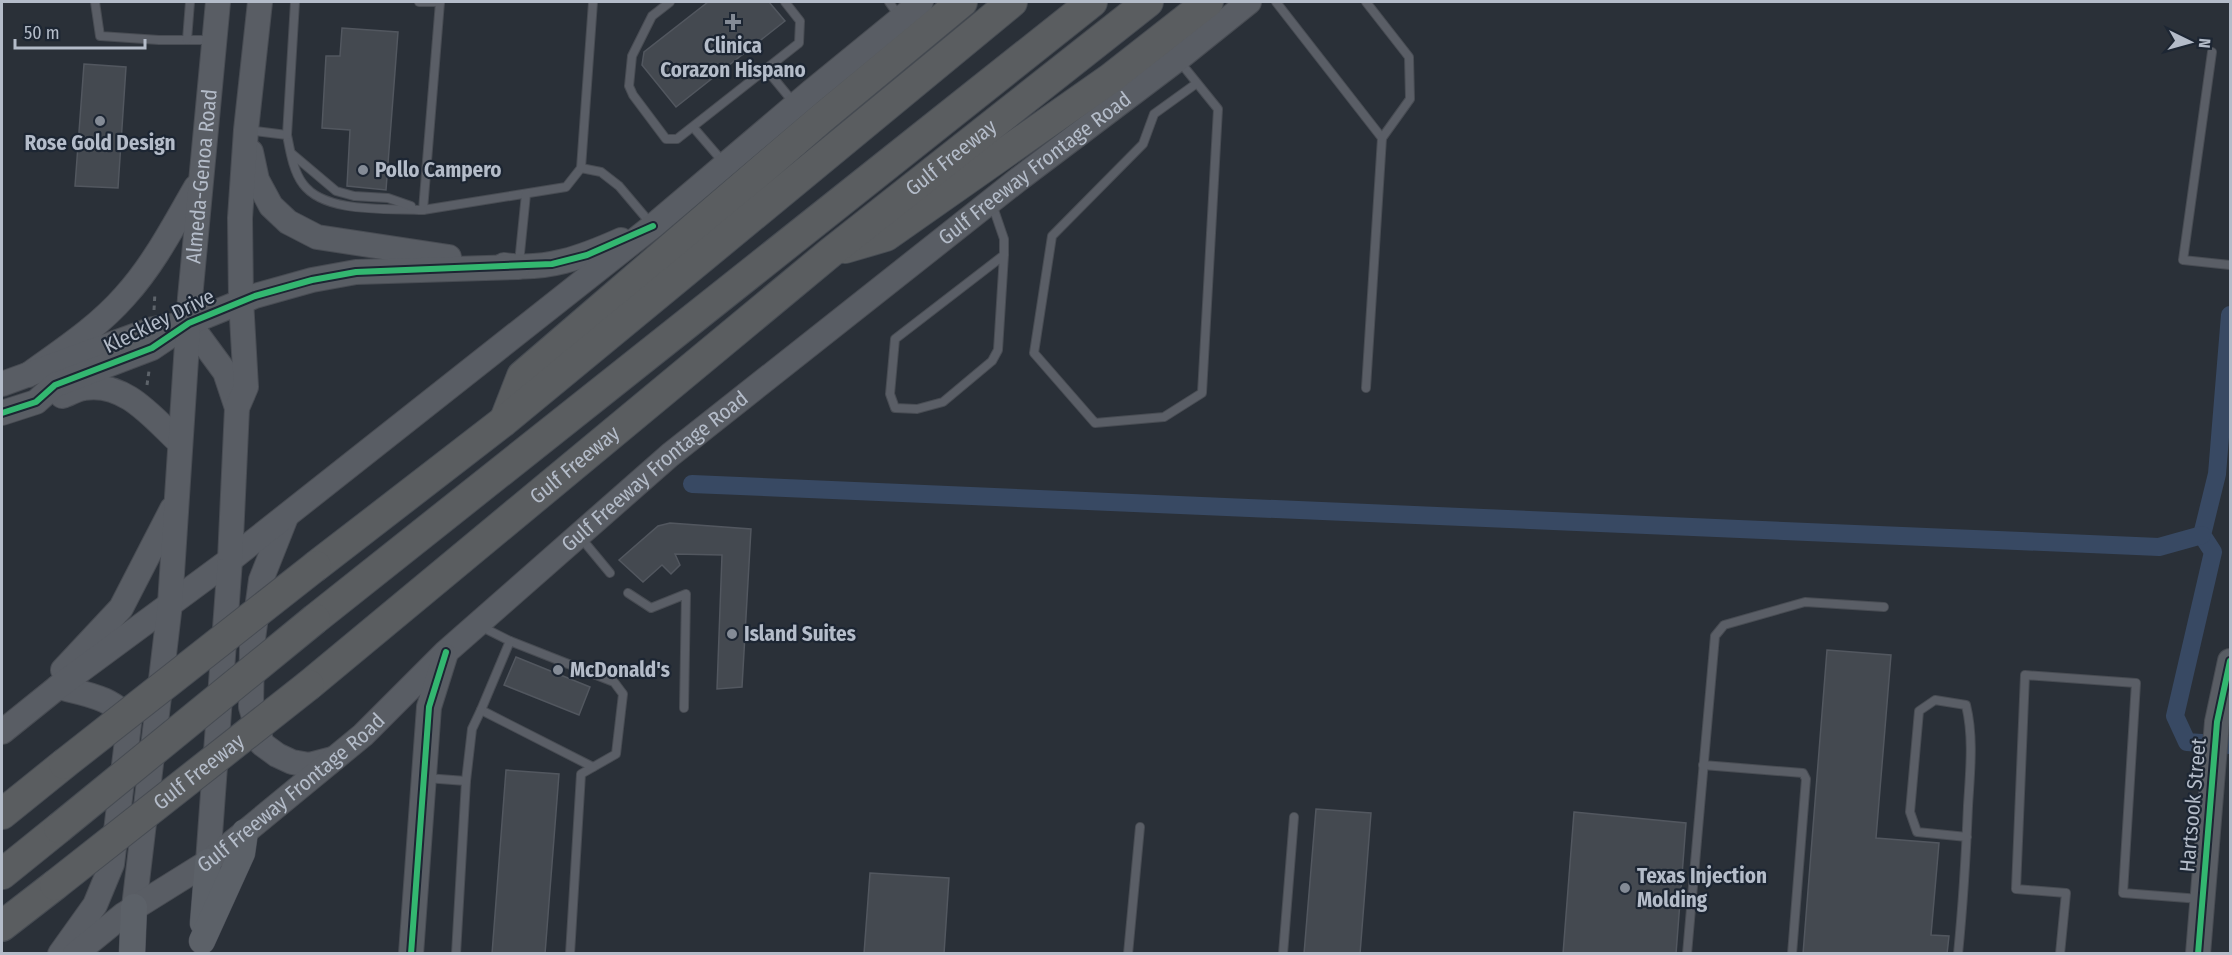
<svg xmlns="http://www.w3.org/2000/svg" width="2232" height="955" font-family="'Fira Sans Condensed',sans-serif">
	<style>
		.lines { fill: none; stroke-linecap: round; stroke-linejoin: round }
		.canal { stroke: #384963; stroke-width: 18 }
		.building { fill: #444950; stroke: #52575f; stroke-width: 1.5 }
		.lane-casing { stroke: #484c53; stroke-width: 10 }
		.secondary-casing { stroke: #484c53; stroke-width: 26 }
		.primary-casing { stroke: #484c55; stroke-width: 27 }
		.highway-casing { stroke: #474c53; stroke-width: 32 }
		.path { stroke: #5d636a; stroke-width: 3; stroke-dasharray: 4.5 4.5; stroke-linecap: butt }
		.lane { stroke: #5a5e66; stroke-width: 8 }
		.secondary { stroke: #595d64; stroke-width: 24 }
		.primary { stroke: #5c6168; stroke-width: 26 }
		.highway { stroke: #5a5d60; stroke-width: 30 }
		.highway-bridge-casing { stroke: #474c53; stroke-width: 32; stroke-linecap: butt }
		.highway-bridge { stroke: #5a5d60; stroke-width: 30 }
		.cycleway-casing { stroke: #1d2633; stroke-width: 10 }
		.cycleway { stroke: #33b770; stroke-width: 6 }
		.poi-dot { fill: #848b96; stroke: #1d2633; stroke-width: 2 }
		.labels { text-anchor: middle; stroke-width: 4.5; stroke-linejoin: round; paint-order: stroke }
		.poi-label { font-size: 21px; font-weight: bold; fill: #b4bcc9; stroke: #1d2633; text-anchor: start }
		.street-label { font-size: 21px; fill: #b4bcc9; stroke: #1d2633 }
	</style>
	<rect width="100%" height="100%" fill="#2a3038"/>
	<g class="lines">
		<!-- canal -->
		<g class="canal">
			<path d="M2230,315L2217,474L2202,535L2213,552L2175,716L2187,742L2230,745"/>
			<path d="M692,484L2159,547L2202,535"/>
		</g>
	</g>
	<!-- building -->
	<g class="building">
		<path d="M708,2H769L785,21L676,107L642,65L644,52Z"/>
		<path d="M342,28L398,32L386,190L347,186L350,130L322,128L326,56H340Z"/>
		<path d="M84,64L126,67L118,188L75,186Z"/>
		<path d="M670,523L751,529L742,687L717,689L722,555L675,554L680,565L671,574L662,565L643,582L619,560L658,526Z"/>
		<path d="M1827,650L1891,655L1876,838L1939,843L1931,935L1949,936L1947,954H1803Z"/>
		<path d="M516,657L590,687L579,715L504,685Z"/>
		<path d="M506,770L559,774L545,954H492Z"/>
		<path d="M1316,809L1371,813L1360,954H1304Z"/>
		<path d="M1574,812L1686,823L1676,954H1563Z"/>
		<path d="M870,873L949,878L944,954H864Z"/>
	</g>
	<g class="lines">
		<!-- lane casing -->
		<g class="lane-casing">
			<g id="lane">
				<path d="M95,2L100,36L159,40H212"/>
				<path d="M419,2H440"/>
				<path d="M440,2L423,210L566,187L581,168"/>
				<path d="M593,2L581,168L601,172L619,186L652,225"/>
				<path d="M670,2L652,16L632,56L629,86L633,95L666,139H677L799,43L800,21L785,2"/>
				<path d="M889,2L899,16"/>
				<path d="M1276,2L1382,138"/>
				<path d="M1366,2L1409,57L1410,99L1382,138L1366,388"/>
				<path d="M187,40L190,2"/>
				<path d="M2212,52L2183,260L2230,265"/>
				<path d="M1180,62L1218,109L1202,393L1164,417L1095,423L1034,353L1052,236L1143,144L1154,114L1197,83"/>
				<path d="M766,69L794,103"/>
				<path d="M693,127L724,163"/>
				<path d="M247,130L287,135C290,150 293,171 303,184C325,214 389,208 423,210"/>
				<path d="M287,135L295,2"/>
				<path d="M291,153L336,191L354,196L388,198L411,206"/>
				<path d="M992,204L1004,239V255L998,350L992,361L943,402L917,409L895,408L890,394L895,339L1004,255"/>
				<path d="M519,263L526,194"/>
				<path d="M581,538L610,573"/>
				<path d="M628,593L651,608L686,594L684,708"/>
				<path d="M480,626L510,641L614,682L623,694L616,754L581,774L570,954"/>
				<path d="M510,641L481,710L593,767"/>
				<path d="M1703,765L1803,773L1806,779L1792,954"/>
				<path d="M426,778L466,781L456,954"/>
				<path d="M466,781L472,729L481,710"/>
				<path d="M1128,954L1140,827"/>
				<path d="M1283,954L1294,817"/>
				<path d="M1687,954L1715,636L1724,625L1805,602L1884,607"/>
				<path d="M1958,954C1963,904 1966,855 1968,806C1970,772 1974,738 1966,705L1935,700L1919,711L1910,812L1917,832L1967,837"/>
				<path d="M2060,954L2066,893L2016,889L2025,675L2136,683L2123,893L2200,899"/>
			</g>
		</g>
		<!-- secondary casing -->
		<g class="secondary-casing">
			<g id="secondary">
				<path d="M251,152L257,180L271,206L288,222L317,237L449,257"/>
				<path d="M504,265C546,271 583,257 621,240"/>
				<path d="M189,323L225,372L237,408"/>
				<path d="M28,375C61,351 97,328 125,296C154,264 174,225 196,187"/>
				<path d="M2,384L153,329L177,325"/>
				<path d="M62,396C69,394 76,389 84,388C125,381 153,418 180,443"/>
				<path d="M2,413L36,402L55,385L152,348L189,323L255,296L312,280L356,272L518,267"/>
				<path d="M286,517L261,580L252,646L251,707L262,744L277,755L292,762L309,765L332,759"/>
				<path d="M63,670L121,608L172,509"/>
				<path d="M58,687C81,693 120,698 129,724L112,864L95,905L60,954"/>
				<path d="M2,732L58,687L230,560L653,226L811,92L921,2"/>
				<path d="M208,862L230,560L237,408L246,387L241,300L240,218L246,130L260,2"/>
				<path id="s1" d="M134,907L170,604L190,298L218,2"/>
				<path id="s2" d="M75,954L123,915L208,862L245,832L363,735L446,652L670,455L1019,179L1178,59L1249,2"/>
				<path d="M411,954L429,707L445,656"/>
				<path d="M2198,954L2217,722L2230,661"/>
			</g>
		</g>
		<!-- primary casing -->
		<g class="primary-casing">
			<g id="primary">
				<path d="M203,923L208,862"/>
				<path d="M202,941L242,853L245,832"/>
				<path d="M132,954L134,907"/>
			</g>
		</g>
		<!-- highway casing -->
		<g class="highway-casing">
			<g id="highway">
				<path d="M845,248L886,236L1111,78L1208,2"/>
				<path d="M506,417L522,376L822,118L962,2"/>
				<path d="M316,566L504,421L1012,2"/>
				<path d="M315,619L1092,2"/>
				<path id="s3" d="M309,685L830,253L1148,2"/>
				<path d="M2,814L64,764"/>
				<path d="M2,874L59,828"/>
				<path d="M2,926L55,885"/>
			</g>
		</g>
		<!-- path -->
		<g class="path">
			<path d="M154,310L155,292"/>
			<path d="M147,385L149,371"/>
		</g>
		<!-- lane -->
		<use href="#lane" class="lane"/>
		<!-- secondary -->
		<use href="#secondary" class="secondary"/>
		<!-- primary -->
		<use href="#primary" class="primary"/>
		<!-- highway -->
		<use href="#highway" class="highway"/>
		<!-- highway-bridge casing -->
		<g class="highway-bridge-casing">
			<g id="highway-bridge">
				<path d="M64,764L316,566"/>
				<path d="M59,828L315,619"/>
				<path id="s4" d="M55,885L309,685"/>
			</g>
		</g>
		<!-- highway-bridge -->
		<use href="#highway-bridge" class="highway-bridge"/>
		<!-- cycleway casing -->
		<g class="cycleway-casing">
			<g id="cycleway">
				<path d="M2,413L36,402L55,385L152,348L189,323L255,296L312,280L356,272L552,264L587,255L653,226"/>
				<path d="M411,954L429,707L446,652"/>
				<path d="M2198,954L2217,722L2230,661"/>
			</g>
		</g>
		<!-- cycleway -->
		<use href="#cycleway" class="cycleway"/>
	</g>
	<!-- markers -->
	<g class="poi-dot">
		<path d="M730 13h6v6h6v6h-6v6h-6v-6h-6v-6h6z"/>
		<circle cx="100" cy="121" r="6"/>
		<circle cx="363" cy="170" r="6"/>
		<circle cx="732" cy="634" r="6"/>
		<circle cx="558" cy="670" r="6"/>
		<circle cx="1625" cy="888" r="6"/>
	</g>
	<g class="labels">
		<!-- poi labels -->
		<g class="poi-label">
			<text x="733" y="53" text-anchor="middle">Clinica<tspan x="733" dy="24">Corazon Hispano</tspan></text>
			<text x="100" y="150" text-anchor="middle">Rose Gold Design</text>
			<text x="375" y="177">Pollo Campero</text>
			<text x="744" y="641">Island Suites</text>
			<text x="570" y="677">McDonald's</text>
			<text x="1637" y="883">Texas Injection<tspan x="1637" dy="24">Molding</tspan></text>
		</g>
		<!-- street labels -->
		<g class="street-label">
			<text dy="7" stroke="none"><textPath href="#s3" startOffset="831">Gulf Freeway</textPath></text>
			<text dy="7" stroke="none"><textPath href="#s2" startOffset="1242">Gulf Freeway Frontage Road</textPath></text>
			<text dy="7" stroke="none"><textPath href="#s1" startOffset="734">Almeda-Genoa Road</textPath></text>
			<text transform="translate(159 321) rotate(-26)" y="7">Kleckley Drive</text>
			<text dy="7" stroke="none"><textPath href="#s3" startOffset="345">Gulf Freeway</textPath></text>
			<text dy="7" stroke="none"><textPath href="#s2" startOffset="756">Gulf Freeway Frontage Road</textPath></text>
			<text dy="7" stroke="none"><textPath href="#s4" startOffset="183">Gulf Freeway</textPath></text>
			<text dy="7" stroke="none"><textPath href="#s2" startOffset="270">Gulf Freeway Frontage Road</textPath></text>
			<text transform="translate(2193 805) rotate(-85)" y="7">Hartsook Street</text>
		</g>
	</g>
	<!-- border -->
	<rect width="2232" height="955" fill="none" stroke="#b4bcc9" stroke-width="6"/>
	<!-- north arrow -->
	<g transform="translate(2190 42) rotate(95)" stroke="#1d2633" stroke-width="4.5" paint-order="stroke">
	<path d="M0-4.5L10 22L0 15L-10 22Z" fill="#b4bcc9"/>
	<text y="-9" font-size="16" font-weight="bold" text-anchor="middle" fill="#b4bcc9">N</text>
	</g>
	<!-- scale -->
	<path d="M15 39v9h130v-9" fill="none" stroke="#b4bcc9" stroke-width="3"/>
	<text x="24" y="39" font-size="18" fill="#b4bcc9" stroke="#1d2633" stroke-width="4.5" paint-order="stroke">50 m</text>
</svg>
